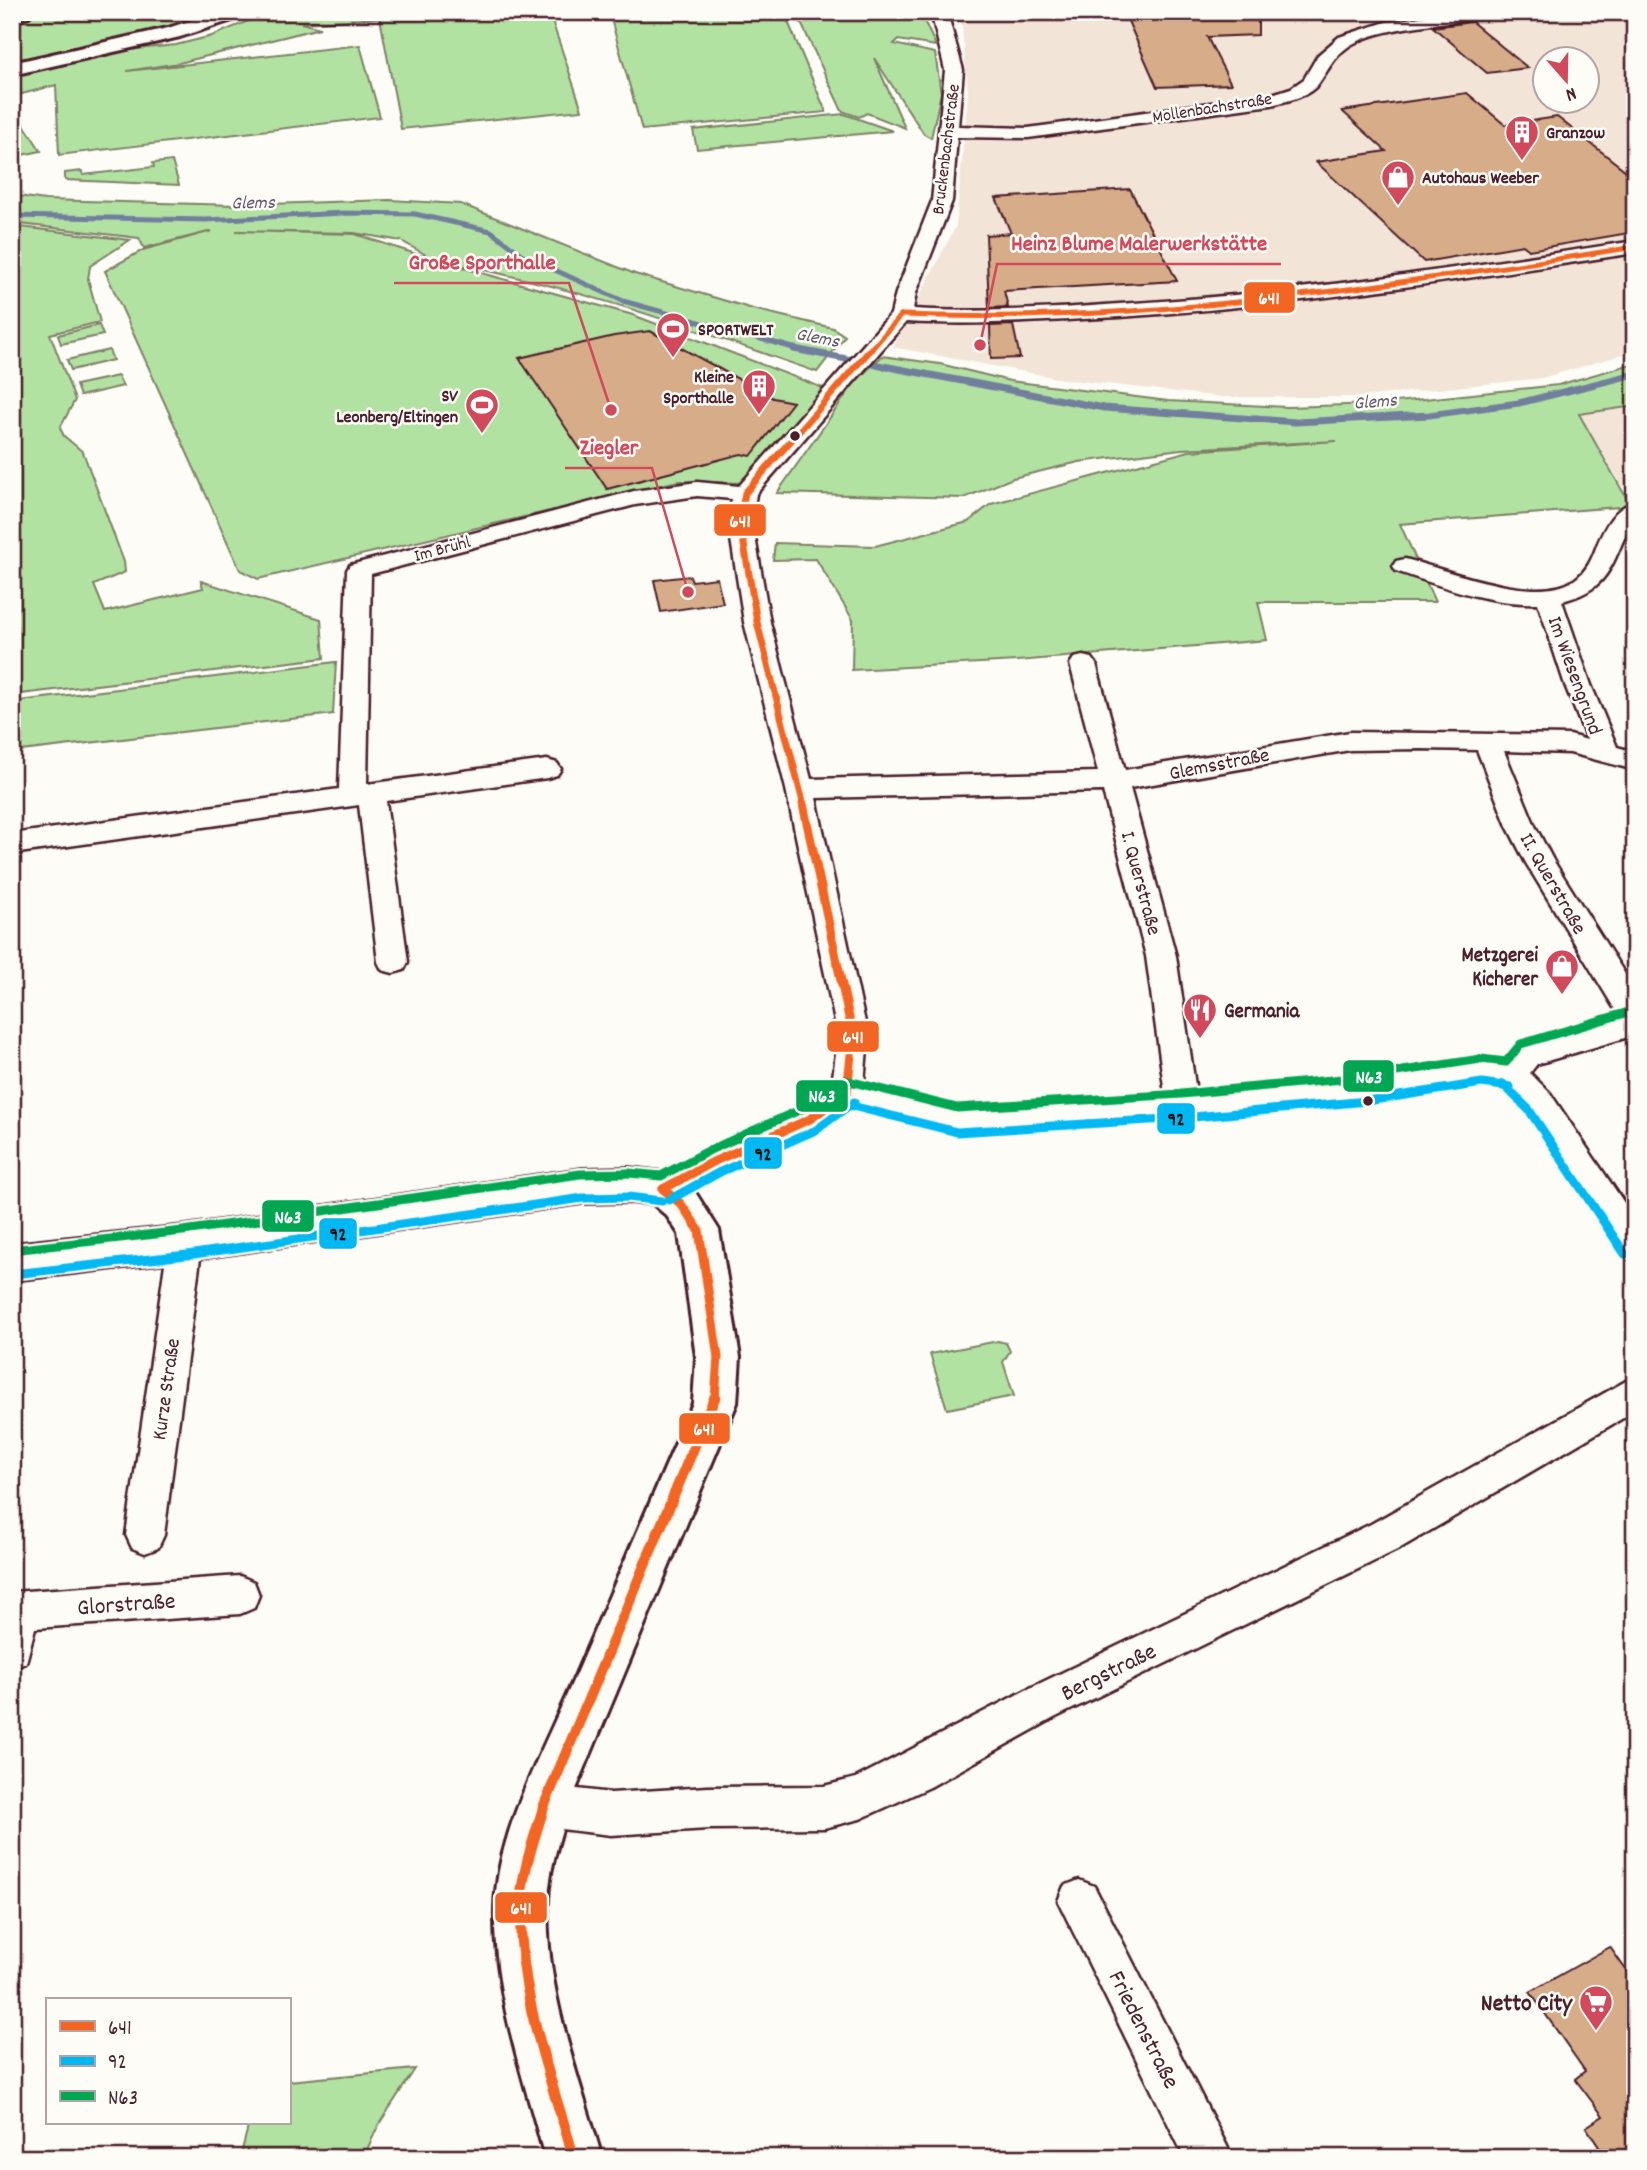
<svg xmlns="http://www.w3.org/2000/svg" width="1647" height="2170" font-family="Dekko,sans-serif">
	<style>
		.built { fill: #f2e4d6; fill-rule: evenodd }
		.green { fill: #b2e2a1; stroke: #7e8066; stroke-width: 2; fill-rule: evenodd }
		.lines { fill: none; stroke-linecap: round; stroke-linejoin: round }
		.stream-far1 { stroke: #727f9c; stroke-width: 5 }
		.stream { stroke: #727f9c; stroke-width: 7 }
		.building { fill: #d7ac88; stroke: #4a1f2b; stroke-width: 2 }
		.minor-casing { stroke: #4a1f2b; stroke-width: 5 }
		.tertiary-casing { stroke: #4a1f2b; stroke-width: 6 }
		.secondary-casing { stroke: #4a1f2b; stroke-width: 6 }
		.motorway-casing { stroke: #4a1f2b; stroke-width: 6 }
		.minor { fill: #fdfcf7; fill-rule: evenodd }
		.tertiary { fill: #fdfcf7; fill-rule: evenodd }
		.secondary { fill: #fdfcf7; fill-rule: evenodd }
		.motorway { fill: #fdfcf7; fill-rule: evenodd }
		.bus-1-far3-casing { stroke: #fdfcf7; stroke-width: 9 }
		.bus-1-far2-casing { stroke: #fdfcf7; stroke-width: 11 }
		.bus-1-far1-casing { stroke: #fdfcf7; stroke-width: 14 }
		.bus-1-casing { stroke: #fdfcf7; stroke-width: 17 }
		.bus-2-casing { stroke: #fdfcf7; stroke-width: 14 }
		.bus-3-casing { stroke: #fdfcf7; stroke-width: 14 }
		.bus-1-far3 { stroke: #f26522; stroke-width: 5 }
		.bus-1-far2 { stroke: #f26522; stroke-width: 7 }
		.bus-1-far1 { stroke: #f26522; stroke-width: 9 }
		.bus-1 { stroke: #f26522; stroke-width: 11 }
		.bus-2 { stroke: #00b9f2; stroke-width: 9 }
		.bus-3 { stroke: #00a651; stroke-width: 9 }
		.bus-dot { fill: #4a1f2b; stroke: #fdfcf7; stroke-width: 2.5 }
		.labels { text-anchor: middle; stroke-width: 5; stroke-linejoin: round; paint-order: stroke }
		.far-street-label { font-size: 18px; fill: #4a1f2b; stroke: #fdfcf7 }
		.far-poi-label { font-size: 18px; font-weight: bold; fill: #4a1f2b; stroke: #fdfcf7; text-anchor: start }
		.far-water-label { font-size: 19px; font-style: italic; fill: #61576d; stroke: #fdfcf7 }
		.street-label { font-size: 21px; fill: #4a1f2b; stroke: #fdfcf7 }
		.poi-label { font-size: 21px; font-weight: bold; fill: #4a1f2b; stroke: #fdfcf7; text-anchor: end }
		.near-street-label { font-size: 24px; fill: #4a1f2b; stroke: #fdfcf7 }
		.near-poi-label { font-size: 24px; font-weight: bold; fill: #4a1f2b; stroke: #fdfcf7; text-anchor: end }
		.leader { fill: none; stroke: #d1495b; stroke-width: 2.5 }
		.callout-dot { fill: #d1495b; stroke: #fdfcf7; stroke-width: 2.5 }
		.callout-label { font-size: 23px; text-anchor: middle; font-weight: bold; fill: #d1495b; stroke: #fdfcf7; stroke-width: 5; stroke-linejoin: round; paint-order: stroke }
		.line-badge { stroke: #fdfcf7; stroke-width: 2.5 }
		.badge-label { font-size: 19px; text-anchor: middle; font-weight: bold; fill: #fff }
		.pale-badge-label { font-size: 19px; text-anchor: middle; font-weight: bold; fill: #111 }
	</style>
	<rect width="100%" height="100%" fill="#fdfcf7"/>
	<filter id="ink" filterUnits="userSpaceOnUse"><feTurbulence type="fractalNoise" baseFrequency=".0143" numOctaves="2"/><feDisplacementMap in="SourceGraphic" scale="14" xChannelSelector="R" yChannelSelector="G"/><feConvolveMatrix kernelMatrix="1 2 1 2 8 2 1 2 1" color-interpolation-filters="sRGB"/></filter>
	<g filter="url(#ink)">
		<!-- built -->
		<g class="built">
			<path d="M958,12H1635V351L1542,378L1361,397H1223L1062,379L893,347L956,226L968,93L961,16ZM1546,60H1588V102H1546Z"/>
			<path d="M1635,406V486H1622L1579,413Z"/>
		</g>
		<!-- green -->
		<g class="green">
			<path d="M35,12H217L184,25L12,66V18Z"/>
			<path d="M270,12H549L582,110L401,129L380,18L301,23L320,28L179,63L127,71L360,45L380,117L59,155L56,85L18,95L21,120L41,151L12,157V76L117,51L176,45L212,36Z"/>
			<path d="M609,12H784L826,112L642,130Z"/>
			<path d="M796,12H920L936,46L898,40L894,44L935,53L941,93L931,138L924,134L874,58L905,128L867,113L859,117L842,111Z"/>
			<path d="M844,114L893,131L697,149L693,130Z"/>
			<path d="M172,161L179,185L65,180V173L82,171L83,175L154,167L153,163Z"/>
			<path d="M12,195L45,200L239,205L389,200L461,204L635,274L753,309L833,328L845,336L817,372C693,329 571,284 442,262L633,315L823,388L744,483L678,481L258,579L240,570L105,271L143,250L212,231L144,248L139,238L12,223ZM236,231L354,233L401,241L437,261L355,234Z"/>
			<path d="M12,226L130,240L90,266L88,279L100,322L50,334L75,400L60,428L64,436L83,452L124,562L125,572L94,585L105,612L203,588L201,581L321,619L324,658L12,695Z"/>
			<path d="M99,325L103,335L61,344L58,335Z"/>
			<path d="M109,350L113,360L71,370L67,360Z"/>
			<path d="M882,356L940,364L1010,381L1168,401L1287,407L1377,404L1558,385L1635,363V406L1579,414L1631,506L1400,524L1435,602H1258L1267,640L1017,661L852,670L853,620L816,559L773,560L775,543L875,546L968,522L991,504L1189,451L1337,441L1181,449L1079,462L1013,478L964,498L777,493L855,382Z"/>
			<path d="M118,376L123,386L80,396L76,385Z"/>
			<path d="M336,662L333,714L12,752V702Z"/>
			<path d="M998,1341L1006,1343L1010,1351L1003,1362L1014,1396L947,1409L930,1354Z"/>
			<path d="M415,2069L379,2124L363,2158H240L249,2123H289V2081Z"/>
		</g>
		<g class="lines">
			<!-- stream-far1 -->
			<path class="stream-far1" d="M12,216L206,220L344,213L415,214L491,231L524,256L623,301L804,351"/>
			<!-- stream -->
			<path class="stream" d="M794,349L1104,408L1296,422L1429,415L1519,403L1635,374"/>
		</g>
		<!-- building -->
		<g class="building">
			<path d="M1124,12H1258V35L1207,37L1231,84L1157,87Z"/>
			<path d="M1472,22L1528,68L1487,73L1433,27Z"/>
			<path d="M1467,93L1505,125L1557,117L1635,178V232L1529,250L1523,245L1424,262L1316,162L1386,151L1342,111Z"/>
			<path d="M1130,189L1177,281L1004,291L1008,307L989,308L986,235L1011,233L996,198Z"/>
			<path d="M1013,325L1020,358L991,359L990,326Z"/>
			<path d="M650,331L773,398L793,402L751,456L741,454L607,489L519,358L614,336Z"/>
			<path d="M690,576L692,581L717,578L723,603L661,612L654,580Z"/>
			<path d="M1610,1947L1635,1983V2158H1606L1586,2127L1603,2116L1575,2079L1585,2071L1530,1992Z"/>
		</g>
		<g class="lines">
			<!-- minor casing -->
			<g class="minor-casing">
				<g id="minor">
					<path d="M931,12H947L963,70L958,126L1028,128L1269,95L1291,88L1304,79L1318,55L1339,37L1386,22L1455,12H1500L1492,17C1455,22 1380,26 1349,46C1334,56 1329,69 1319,83C1309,97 1287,101 1271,105L1028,138L957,137L952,201L916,293L913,309C981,313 1051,309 1119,304C1292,294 1463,267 1635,241V253C1463,279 1292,306 1119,317C1048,321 977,326 906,322L756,494L752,520L770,622L811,779L1098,772L1070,664L1074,658L1083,656L1092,658L1096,664L1125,770L1350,732L1570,735L1587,740L1565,685L1538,603C1490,605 1441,586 1396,571L1393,566L1396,561L1405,559C1445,569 1537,606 1574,580C1587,571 1592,559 1597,545C1605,527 1614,507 1635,502C1635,520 1631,522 1624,538C1609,574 1602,591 1562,601L1591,685L1617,747L1635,752V770L1570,753L1504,751L1535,826L1553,860L1635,990V1035L1537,1064L1530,1073L1550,1093L1635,1219V1261L1623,1257L1528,1111L1503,1086L1482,1083L1366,1101L1182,1119L956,1133L852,1106L821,1128L727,1170L675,1199L663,1203L651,1199L647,1189L651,1179L703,1152L799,1110L832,1086L838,1036L786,789L744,622L728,520L732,499L697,496L635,505L371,574L367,784L547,760L557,763L561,769L557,775L547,778L386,801L408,962L404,970L393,973L382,970L378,962L359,805L12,854V834L339,789L347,570L350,565L634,491L697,482L739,486L891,314L896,293L932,201L945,70ZM1421,749L1477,750L1507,826L1526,863L1619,1016L1515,1046L1504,1062L1482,1059L1366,1077L1196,1092L1176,956L1130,788L1350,750ZM1103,791L1146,956L1165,1094L956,1107L864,1084L868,1036L816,798Z"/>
					<path d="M185,1229L197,1233L202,1243L164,1535L158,1548L145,1553L132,1548L126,1535L168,1243L173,1233Z"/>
					<path d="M1635,1376V1411L1397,1550L1054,1718L930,1787L860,1819L824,1828L708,1829L611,1835L544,1827L529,1821L523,1806L529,1791L544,1785L611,1793L708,1787L824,1786L856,1778L1026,1690L1371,1524Z"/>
					<path d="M240,1576L254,1582L259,1595L254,1608L240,1614L35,1628L26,1663L12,1668V1592Z"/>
					<path d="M1079,1880L1094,1886L1233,2158H1185L1058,1901L1064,1886Z"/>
				</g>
			</g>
			<!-- tertiary casing -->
			<g class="tertiary-casing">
				<path id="tertiary" d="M629,1168L663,1172L677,1177L695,1192L719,1230L740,1357L737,1403L569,1806C560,1837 549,1868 548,1901C543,1984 579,2078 602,2158H545C524,2078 493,1994 495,1909C496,1836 540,1756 569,1690C610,1594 652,1499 693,1403L696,1357L679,1234L667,1216L653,1204L629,1202L582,1203L185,1260L12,1280V1244L185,1226L582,1169Z"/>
			</g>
			<!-- secondary casing -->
			<g class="secondary-casing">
				<path id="secondary" d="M217,12H248L245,16L180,37L12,75V63L168,28Z"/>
			</g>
			<!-- motorway casing -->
			<g class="motorway-casing">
				<path id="motorway" d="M12,12H32L29,16L12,21Z"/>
			</g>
			<!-- minor -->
			<use href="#minor" class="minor"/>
			<!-- tertiary -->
			<use href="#tertiary" class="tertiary"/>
			<!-- secondary -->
			<use href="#secondary" class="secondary"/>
			<!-- motorway -->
			<use href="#motorway" class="motorway"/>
			<!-- bus-1-far3 casing -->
			<g class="bus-1-far3-casing">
				<g id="bus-1-far3">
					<path d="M901,315C1147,325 1393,284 1635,247"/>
					<path d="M870,351L901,315"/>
				</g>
			</g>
			<!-- bus-1-far2 casing -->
			<g class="bus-1-far2-casing">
				<path id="bus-1-far2" d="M804,806L757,622L740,520L745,493L871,349"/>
			</g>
			<!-- bus-1-far1 casing -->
			<g class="bus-1-far1-casing">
				<g id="bus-1-far1">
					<path d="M663,1189L715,1161L810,1119L847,1092L853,1036L803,804"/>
					<path d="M663,1189L681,1204L699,1230L718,1357L715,1399"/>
				</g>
			</g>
			<!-- bus-1 casing -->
			<g class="bus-1-casing">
				<path id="bus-1" d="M574,2158C550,2075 516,1988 521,1900C523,1868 535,1837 544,1806L715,1397"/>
			</g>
			<!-- bus-2 casing -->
			<g class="bus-2-casing">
				<g id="bus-2">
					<path d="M1503,1084L1529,1110L1625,1254"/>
					<path d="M844,1104L957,1132L1183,1118L1367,1101L1482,1083L1510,1087"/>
					<path d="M669,1200L720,1172L816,1130L854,1102"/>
					<path d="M13,1274L187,1255L583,1198L628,1197L662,1201"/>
				</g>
			</g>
			<!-- bus-3 casing -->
			<g class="bus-3-casing">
				<path id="bus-3" d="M12,1250L183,1231L580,1174L629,1173L661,1176L710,1150L804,1108L845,1080L957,1108L1181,1094L1364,1077L1481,1059L1506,1062L1521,1044L1632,1011"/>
			</g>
			<!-- bus-1-far3 -->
			<use href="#bus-1-far3" class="bus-1-far3"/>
			<!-- bus-1-far2 -->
			<use href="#bus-1-far2" class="bus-1-far2"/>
			<!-- bus-1-far1 -->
			<use href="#bus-1-far1" class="bus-1-far1"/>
			<!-- bus-1 -->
			<use href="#bus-1" class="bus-1"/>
			<!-- bus-2 -->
			<use href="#bus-2" class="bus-2"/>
			<!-- bus-3 -->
			<use href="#bus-3" class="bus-3"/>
		</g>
	</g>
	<!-- icons -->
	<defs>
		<g id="building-pin" transform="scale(1.75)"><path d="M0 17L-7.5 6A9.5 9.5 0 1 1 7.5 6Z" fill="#d1495b" stroke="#fdfcf7"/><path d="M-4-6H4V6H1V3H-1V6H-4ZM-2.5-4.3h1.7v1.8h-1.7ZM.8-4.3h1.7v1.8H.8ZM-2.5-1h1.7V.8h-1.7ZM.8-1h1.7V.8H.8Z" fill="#fff"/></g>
		<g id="shop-pin" transform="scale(1.75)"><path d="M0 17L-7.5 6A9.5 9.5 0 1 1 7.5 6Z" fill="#d1495b" stroke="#fdfcf7"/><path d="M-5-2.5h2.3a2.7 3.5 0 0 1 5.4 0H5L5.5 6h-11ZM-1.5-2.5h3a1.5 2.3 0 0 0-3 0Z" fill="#fff"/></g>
		<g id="stadium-pin" transform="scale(1.75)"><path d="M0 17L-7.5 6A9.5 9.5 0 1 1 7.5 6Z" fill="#d1495b" stroke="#fdfcf7"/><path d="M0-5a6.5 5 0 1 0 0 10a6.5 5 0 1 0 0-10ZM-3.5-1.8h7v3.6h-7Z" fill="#fff"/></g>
		<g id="restaurant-pin" transform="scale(1.75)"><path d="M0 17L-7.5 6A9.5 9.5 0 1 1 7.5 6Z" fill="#d1495b" stroke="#fdfcf7"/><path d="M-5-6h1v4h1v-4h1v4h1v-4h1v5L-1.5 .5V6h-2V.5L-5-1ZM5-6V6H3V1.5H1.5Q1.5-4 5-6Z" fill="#fff"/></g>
		<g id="supermarket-pin" transform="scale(1.75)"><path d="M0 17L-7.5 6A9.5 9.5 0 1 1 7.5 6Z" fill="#d1495b" stroke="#fdfcf7"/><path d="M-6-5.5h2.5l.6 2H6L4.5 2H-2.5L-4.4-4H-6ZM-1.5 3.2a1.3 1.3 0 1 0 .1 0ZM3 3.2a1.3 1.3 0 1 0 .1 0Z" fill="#fff"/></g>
	</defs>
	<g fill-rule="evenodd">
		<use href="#building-pin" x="1522" y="132"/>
		<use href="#shop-pin" x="1398" y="177"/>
		<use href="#stadium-pin" x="673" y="329"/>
		<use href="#building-pin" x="759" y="386"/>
		<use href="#stadium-pin" x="482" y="405"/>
		<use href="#shop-pin" x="1562" y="966"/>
		<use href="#restaurant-pin" x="1200" y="1010"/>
		<use href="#supermarket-pin" x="1596" y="2002"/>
	</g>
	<!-- markers -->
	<g class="bus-dot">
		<circle cx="795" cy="436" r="6"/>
		<circle cx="1368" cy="1101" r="6"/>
	</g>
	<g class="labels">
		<!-- far-street labels -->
		<g class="far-street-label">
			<text transform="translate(1212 107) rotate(-9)" y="6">Mollenbachstraße</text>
			<text transform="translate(945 149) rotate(-83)" y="6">Bruckenbachstraße</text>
			<text transform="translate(442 548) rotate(-15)" y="6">Im Brühl</text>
		</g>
		<!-- far-poi labels -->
		<g class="far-poi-label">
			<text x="1546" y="138">Granzow</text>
			<text x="1422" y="183">Autohaus Weeber</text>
			<text x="698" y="335">SPORTWELT</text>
			<text x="734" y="382" text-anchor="end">Kleine<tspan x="734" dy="21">Sporthalle</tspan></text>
			<text x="458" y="401" text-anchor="end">SV<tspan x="458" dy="21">Leonberg/Eltingen</tspan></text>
		</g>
		<!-- far-water labels -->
		<g class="far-water-label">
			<text transform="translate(253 201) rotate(-1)" y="7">Glems</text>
			<text transform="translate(818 336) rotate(11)" y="7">Glems</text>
			<text transform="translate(1375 400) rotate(-5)" y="7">Glems</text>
		</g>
		<!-- street labels -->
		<g class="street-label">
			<text transform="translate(1576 675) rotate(70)" y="7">Im Wiesengrund</text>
			<text transform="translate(1219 763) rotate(-11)" y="7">Glemsstraße</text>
			<text transform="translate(1142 883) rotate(75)" y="7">I. Querstraße</text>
			<text transform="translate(1554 883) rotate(60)" y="7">II. Querstraße</text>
			<text transform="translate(165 1389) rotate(-82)" y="7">Kurze Straße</text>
		</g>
		<!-- poi labels -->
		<g class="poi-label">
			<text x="1538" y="961">Metzgerei<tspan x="1538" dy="24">Kicherer</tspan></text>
			<text x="1224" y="1017" text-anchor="start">Germania</text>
		</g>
		<!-- near-street labels -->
		<g class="near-street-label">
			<text transform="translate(126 1603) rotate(-4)" y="8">Glorstraße</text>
			<text transform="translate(1108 1671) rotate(-26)" y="8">Bergstraße</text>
			<text transform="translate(1145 2029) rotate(63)" y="8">Friedenstraße</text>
		</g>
		<!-- near-poi labels -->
		<g class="near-poi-label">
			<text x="1572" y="2010">Netto City</text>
		</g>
	</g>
	<!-- callouts -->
	<path class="leader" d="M980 345L997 264H1281M611 410L569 283H394M688 592L652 468H565"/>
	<g class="callout-dot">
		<circle cx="980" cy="345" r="7"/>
		<circle cx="611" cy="410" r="7"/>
		<circle cx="688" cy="592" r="7"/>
	</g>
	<g class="callout-label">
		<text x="1139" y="250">Heinz Blume Malerwerkstätte</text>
		<text x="482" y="269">Große Sporthalle</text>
		<text x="609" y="454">Ziegler</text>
	</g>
	<g class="line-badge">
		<rect x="1243" y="281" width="53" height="33" rx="7" fill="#f26522"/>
		<rect x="713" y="503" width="54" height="34" rx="7" fill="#f26522"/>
		<rect x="826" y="1020" width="54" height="33" rx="7" fill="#f26522"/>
		<rect x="1342" y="1059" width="53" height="34" rx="7" fill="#00a651"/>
		<rect x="795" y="1079" width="54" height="34" rx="7" fill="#00a651"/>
		<rect x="1156" y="1102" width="40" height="33" rx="7" fill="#00b9f2"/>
		<rect x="743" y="1136" width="40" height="34" rx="7" fill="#00b9f2"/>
		<rect x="261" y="1199" width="54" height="34" rx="7" fill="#00a651"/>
		<rect x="318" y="1217" width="40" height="33" rx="7" fill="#00b9f2"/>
		<rect x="678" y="1412" width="53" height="33" rx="7" fill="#f26522"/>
		<rect x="494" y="1891" width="54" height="33" rx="7" fill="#f26522"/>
	</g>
	<g class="badge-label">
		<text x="1269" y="304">641</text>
		<text x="740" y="527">641</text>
		<text x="853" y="1043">641</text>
		<text x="1369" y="1083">N63</text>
		<text x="822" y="1102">N63</text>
		<text x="288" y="1223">N63</text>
		<text x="704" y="1435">641</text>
		<text x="521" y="1914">641</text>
	</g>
	<g class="pale-badge-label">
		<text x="1176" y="1125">92</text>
		<text x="763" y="1160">92</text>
		<text x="338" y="1240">92</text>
	</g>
	<!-- margin -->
	<rect width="1647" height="2170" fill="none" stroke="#fdfcf7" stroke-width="42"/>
	<rect x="21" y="21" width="1605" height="2128" fill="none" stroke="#4a1f2b" stroke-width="2.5" filter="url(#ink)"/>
	<!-- legend -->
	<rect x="46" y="1998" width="245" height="126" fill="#fdfcf7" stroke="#b5a4a5" stroke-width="2"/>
	<rect x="60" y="2021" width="35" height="10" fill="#f26522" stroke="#b5a4a5" stroke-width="2"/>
	<text x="108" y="2034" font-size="21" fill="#4a1f2b">641</text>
	<rect x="60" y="2056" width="35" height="10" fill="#00b9f2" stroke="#b5a4a5" stroke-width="2"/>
	<text x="108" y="2068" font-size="21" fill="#4a1f2b">92</text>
	<rect x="60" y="2091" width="35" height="10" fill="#00a651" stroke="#b5a4a5" stroke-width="2"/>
	<text x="108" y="2104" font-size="21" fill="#4a1f2b">N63</text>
	<!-- north arrow -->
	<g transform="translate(1566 80) rotate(160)"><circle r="33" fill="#fdfcf7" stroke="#b5a4a5" stroke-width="2"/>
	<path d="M0-5L12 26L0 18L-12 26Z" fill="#d1495b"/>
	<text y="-10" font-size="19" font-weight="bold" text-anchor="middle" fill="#4a1f2b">N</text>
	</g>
</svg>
